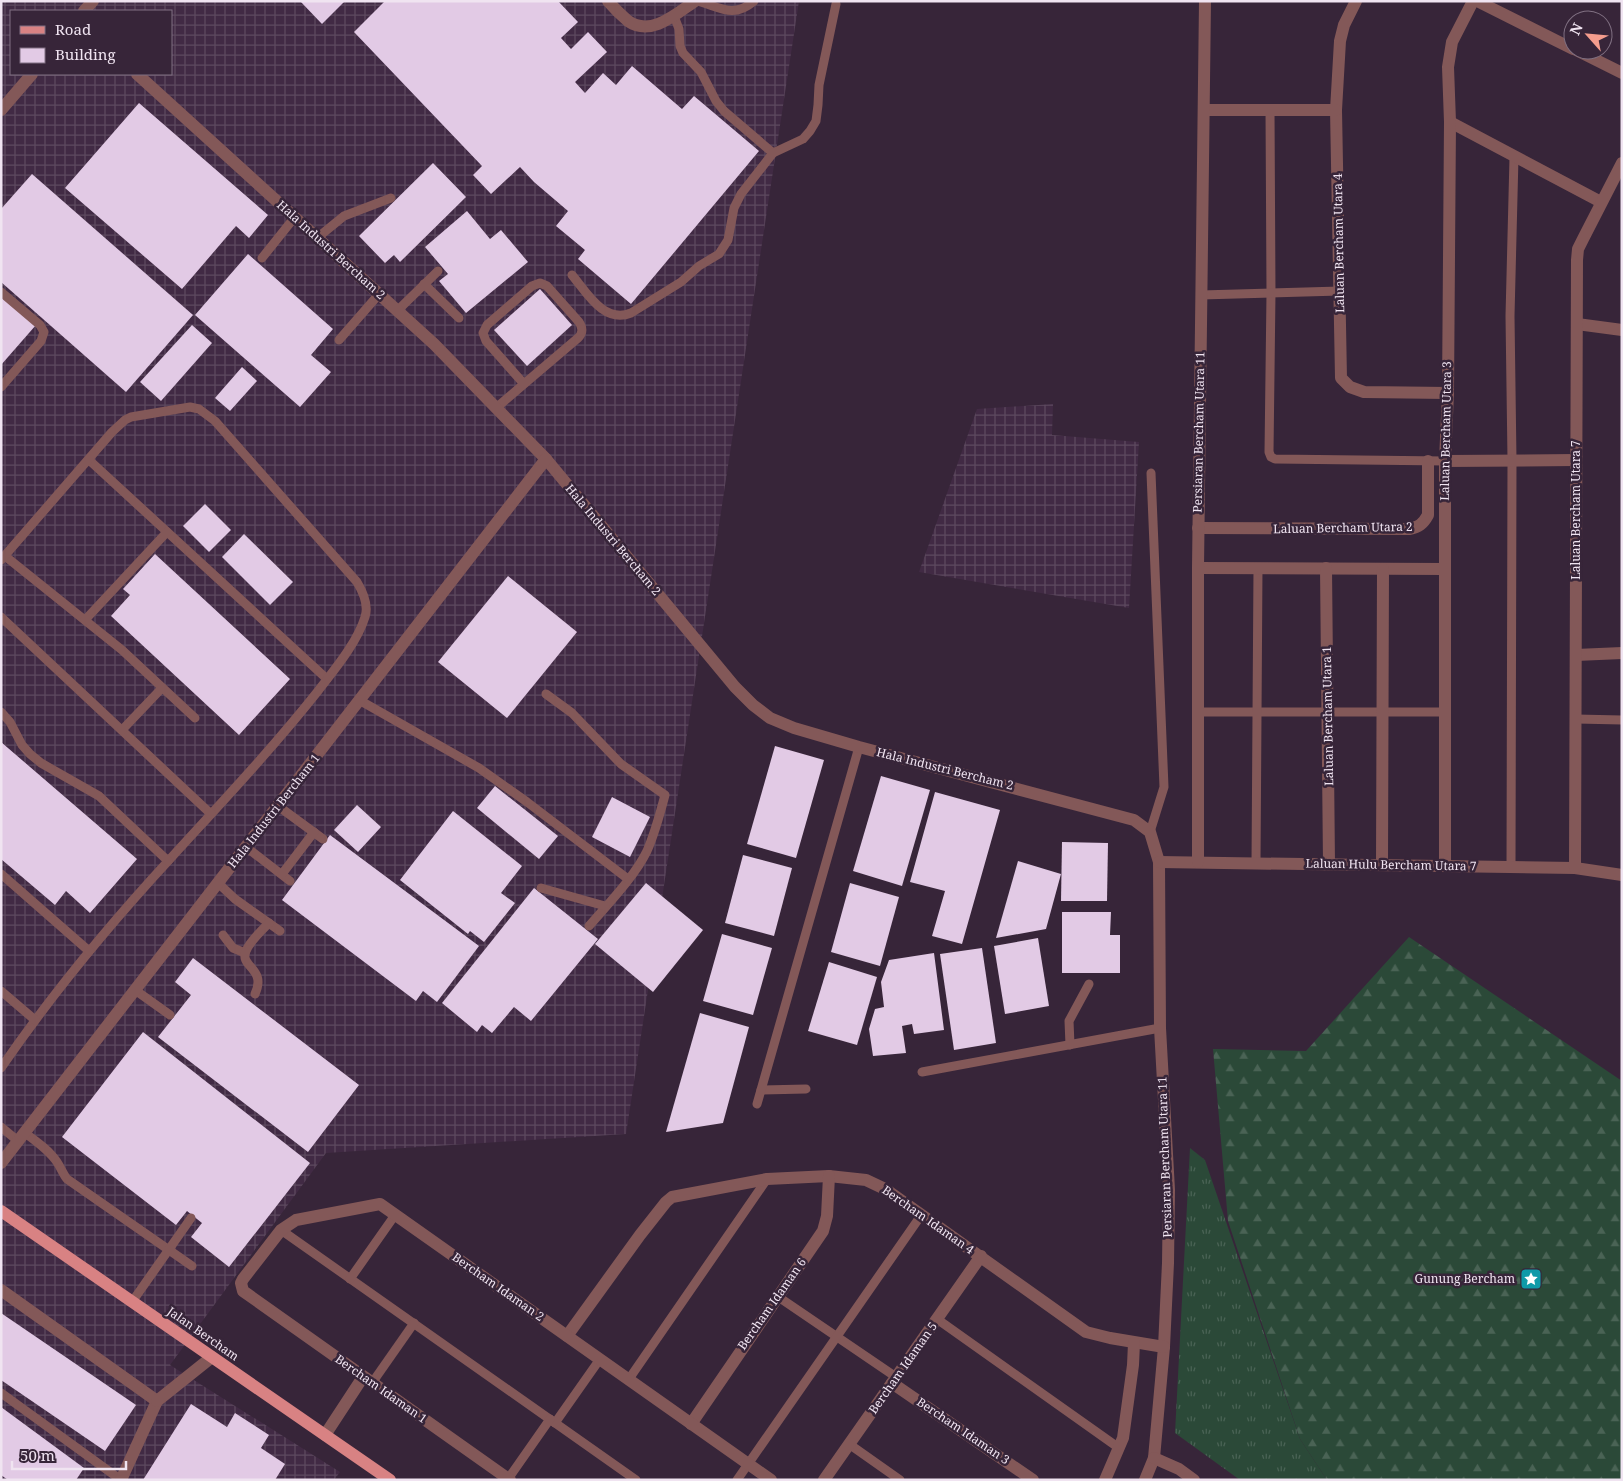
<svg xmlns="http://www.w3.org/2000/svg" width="1623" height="1481" font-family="'Noto Serif',serif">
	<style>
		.industrial { fill: url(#industrial-grid); fill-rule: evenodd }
		.grass { fill: url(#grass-tufts) }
		.forest { fill: url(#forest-firs) }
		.building { fill: #e2cae5 }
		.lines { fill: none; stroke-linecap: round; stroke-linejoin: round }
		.service { stroke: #835858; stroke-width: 9 }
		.minor { stroke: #835858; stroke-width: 12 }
		.primary { stroke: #d88283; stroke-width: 12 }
		.labels { text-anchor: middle; stroke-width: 5; stroke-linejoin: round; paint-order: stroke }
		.street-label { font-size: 12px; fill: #f0e4f1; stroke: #372539 }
		.poi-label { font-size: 12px; fill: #f0e4f1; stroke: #372539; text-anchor: end }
	</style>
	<defs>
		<pattern id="industrial-grid" width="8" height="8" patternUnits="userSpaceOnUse" patternTransform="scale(1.25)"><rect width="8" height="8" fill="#412a44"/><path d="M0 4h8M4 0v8" fill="none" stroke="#5d495f"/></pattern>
		<pattern id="grass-tufts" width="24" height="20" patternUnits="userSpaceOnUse" patternTransform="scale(1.25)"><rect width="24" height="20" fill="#2b4938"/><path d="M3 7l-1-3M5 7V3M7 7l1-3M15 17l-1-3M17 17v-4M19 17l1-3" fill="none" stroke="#4a6355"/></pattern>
		<pattern id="forest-firs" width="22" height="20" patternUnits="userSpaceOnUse" patternTransform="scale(1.25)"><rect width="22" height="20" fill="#2b4938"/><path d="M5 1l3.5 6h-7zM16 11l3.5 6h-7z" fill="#4a6355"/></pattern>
	</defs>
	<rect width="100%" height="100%" fill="#372539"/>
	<!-- industrial -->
	<g class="industrial">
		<path d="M1,1H799L626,1134L326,1153L170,1365L340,1472L334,1480H1ZM11,11H171V74H11Z"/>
		<path d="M1053,404L1052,435L1139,442L1129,608L919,572L977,409Z"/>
	</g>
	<!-- grass -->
	<path class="grass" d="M1190,1148L1205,1160L1300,1439L1327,1480H1240L1175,1433Z"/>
	<!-- forest -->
	<path class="forest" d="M1409,937L1622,1081V1480H1327L1300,1439L1228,1221L1213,1049L1306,1051Z"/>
	<!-- building -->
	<g class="building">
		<path d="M300,1H345L322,24Z"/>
		<path d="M385,1H558L578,22L561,38L571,49L588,32L607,52L575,82L585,93L603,73L616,85L632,66L682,109L694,96L759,151L631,304L578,259L585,250L556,226L568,211L534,182L520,167L491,194L473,175L482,166L354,32Z"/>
		<path d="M139,103L268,215L249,238L236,226L182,289L65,188Z"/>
		<path d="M433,163L466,197L400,262L394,255L385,263L359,236Z"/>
		<path d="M32,174L193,315L126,392L1,282V209Z"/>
		<path d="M467,211L490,239L501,230L528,262L466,313L439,281L448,274L425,247Z"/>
		<path d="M248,254L333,329L311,355L331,372L300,407L195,315Z"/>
		<path d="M540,289L572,325L527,366L494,330Z"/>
		<path d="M1,294L36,325L1,365Z"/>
		<path d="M192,325L212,343L161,401L140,382Z"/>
		<path d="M242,367L257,381L230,411L215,398Z"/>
		<path d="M205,504L231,530L209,552L183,526Z"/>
		<path d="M244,534L293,582L270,605L222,557Z"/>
		<path d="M155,554L290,679L239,735L111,616L130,595L123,589Z"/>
		<path d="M508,576L577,632L507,718L438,662Z"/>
		<path d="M1,742L137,859L90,913L66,891L55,905L1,859Z"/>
		<path d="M775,746L824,760L796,858L747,844Z"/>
		<path d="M881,776L930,790L902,886L853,871Z"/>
		<path d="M495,786L558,836L539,859L477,808Z"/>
		<path d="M935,792L1000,810L962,944L932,936L945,891L910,882Z"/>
		<path d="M612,797L650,817L630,857L592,837Z"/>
		<path d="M357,805L381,827L358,852L334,830Z"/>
		<path d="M453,811L522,866L501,893L515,903L484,942L470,931L468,934L400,880Z"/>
		<path d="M330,835L479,946L437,1002L423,991L416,1001L282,900Z"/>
		<path d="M1062,842L1108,843L1107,901H1061Z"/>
		<path d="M743,855L792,868L774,936L725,923Z"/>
		<path d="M1018,861L1061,874L1046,929L996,938Z"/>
		<path d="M646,883L703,930L653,992L595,944Z"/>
		<path d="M850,883L899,897L880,966L831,952Z"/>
		<path d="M534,888L598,939L531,1021L514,1007L492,1033L482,1025L477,1032L442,1003Z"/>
		<path d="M1062,912H1111L1110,935H1120V973H1062Z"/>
		<path d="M722,934L772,948L753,1015L703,1001Z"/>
		<path d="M1038,938L1049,1006L1005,1014L994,946Z"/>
		<path d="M982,948L996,1043L954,1050L940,954Z"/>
		<path d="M934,953L944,1030L914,1034L912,1024L902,1026L906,1053L873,1056L869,1029L875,1009L884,1007L881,982L889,960Z"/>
		<path d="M193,958L359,1085L308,1152L158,1037L191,995L175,982Z"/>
		<path d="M829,962L877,977L857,1045L808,1031Z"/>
		<path d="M700,1013L749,1027L723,1123L666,1132Z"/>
		<path d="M143,1032L310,1163L229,1267L191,1237L202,1223L187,1211L176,1225L62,1137Z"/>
		<path d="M1,1313L136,1405L105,1451L1,1380Z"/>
		<path d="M191,1404L227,1427L235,1413L269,1435L261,1448L285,1464L275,1480H143Z"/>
		<path d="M1,1407L84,1468L76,1480H8L1,1475Z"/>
	</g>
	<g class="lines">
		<!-- service -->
		<g class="service">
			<path d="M697,1C720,7 733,19 754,1"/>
			<path d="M674,16L679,29L680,46L683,53L701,72L716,101L724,111L773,153"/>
			<path d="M1270,110L1271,293L1269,452L1271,457L1275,459L1445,461"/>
			<path d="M317,238L344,216L391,198"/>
			<path d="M262,258L294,218"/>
			<path d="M572,275C587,293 604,324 631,313L681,282L699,266L719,254L728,240L734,208L741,194L773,153L803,139L810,131L816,121L818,105L819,85L836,4"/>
			<path d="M424,284L459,318"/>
			<path d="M1,292L40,325L44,332L41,341L1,387"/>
			<path d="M1201,295L1340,291"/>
			<path d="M398,310L438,271"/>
			<path d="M339,340L380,293"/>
			<path d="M496,408L524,384L578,338C583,333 583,328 579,322L547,286L540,283L532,286L487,325L483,333L486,341L524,384"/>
			<path d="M89,460L327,679"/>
			<path d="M5,556L122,650L195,718"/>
			<path d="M1,560L112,432L125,420L131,417L190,407L199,409L215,421L357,582C363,592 369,605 365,617C357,643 334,670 318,691C272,749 221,803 170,859C109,925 52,994 1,1068"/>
			<path d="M1,617L211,814"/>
			<path d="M85,620L167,532"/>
			<path d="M546,694L572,713L621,764L665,795C660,814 655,833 647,851C635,876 608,904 589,926"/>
			<path d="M359,700L479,768L527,802L628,879"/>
			<path d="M1,712L10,722L22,745L30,754L41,763L99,796L168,861"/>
			<path d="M1199,712H1445"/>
			<path d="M1576,719L1622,720"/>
			<path d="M122,730L162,688"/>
			<path d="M278,806L323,839"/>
			<path d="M1150,832L1164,787L1151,473"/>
			<path d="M246,847L290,881"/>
			<path d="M1256,863L1258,568"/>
			<path d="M1511,867L1512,460L1510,316L1514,157"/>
			<path d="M1,874L89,951"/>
			<path d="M282,874L314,832"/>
			<path d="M218,883L235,899L280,931"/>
			<path d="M541,888L605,906"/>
			<path d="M223,935L233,948L245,953"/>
			<path d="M135,990L170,1015"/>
			<path d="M1,991L35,1020"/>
			<path d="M255,994C267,968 239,967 246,951C250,941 261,931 269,923"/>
			<path d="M1070,1045L1069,1021L1089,984"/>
			<path d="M922,1072L1160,1028"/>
			<path d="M761,1090L806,1089"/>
			<path d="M757,1104L859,747"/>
			<path d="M1,1127L18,1141"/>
			<path d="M25,1133C36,1141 49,1150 57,1162C61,1168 63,1174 67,1179L192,1266"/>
			<path d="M281,1230L636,1480"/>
			<path d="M350,1279L395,1215"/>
			<path d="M777,1296L896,1377"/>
			<path d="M132,1302L191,1218"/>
			<path d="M937,1319L1119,1448"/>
			<path d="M629,1379L767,1179"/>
			<path d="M372,1383L414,1323"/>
			<path d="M1,1393L121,1480"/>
			<path d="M555,1423L600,1359"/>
			<path d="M849,1444L900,1480"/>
			<path d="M508,1479L550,1419"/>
			<path d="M737,1480L922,1214"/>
		</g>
		<!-- minor -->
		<g class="minor">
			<path d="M608,1C614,8 621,15 628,21C651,37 676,14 695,1"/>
			<path d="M1356,1L1344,25L1340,41L1336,110L1341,378L1350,387L1364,392L1448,393"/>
			<path d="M1477,1L1573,49"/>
			<path d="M84,11L93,1"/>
			<path d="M1576,50L1622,73"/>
			<path d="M137,74L434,344L546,459L735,687L753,705L770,718L794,728L859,747L1134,820L1150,832L1159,862L1160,1028L1169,1190L1168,1263L1164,1347L1154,1458L1145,1480"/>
			<path d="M1,110L32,74"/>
			<path d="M1204,110H1336"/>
			<path d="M1450,122L1601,202"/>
			<path d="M1577,324L1622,330"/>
			<path d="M1445,461L1575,460"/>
			<path d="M1198,528L1409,529C1419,527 1423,524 1428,515V461"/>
			<path d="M1198,568L1445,569"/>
			<path d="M1326,568L1329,864"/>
			<path d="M1576,655L1622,653"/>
			<path d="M1159,862L1575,868L1622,875"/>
			<path d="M1198,862V568L1205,1"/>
			<path d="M1382,865L1383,569"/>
			<path d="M1445,866V461L1448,393L1450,122L1448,67L1452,42L1473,1"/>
			<path d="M1575,868L1577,260L1578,249L1583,239L1622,163"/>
			<path d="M1,1163L546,459"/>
			<path d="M1,1290L157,1401L121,1480"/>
			<path d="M567,1336L640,1235L666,1202L672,1197L767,1179L829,1176L866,1180L885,1189L1086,1332L1110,1338L1164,1347"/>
			<path d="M892,1383L1033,1480"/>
			<path d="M157,1401L212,1357"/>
			<path d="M691,1424L823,1231L827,1216L829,1176"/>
			<path d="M325,1435L363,1377"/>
			<path d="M1154,1458L1179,1469L1194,1480"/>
			<path d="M510,1480L243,1291L241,1283L243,1279L281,1230L296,1220L380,1204L771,1480"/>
			<path d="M824,1480L981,1256"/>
			<path d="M1105,1480L1123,1438L1133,1365L1134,1343"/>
		</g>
		<!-- primary -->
		<path class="primary" d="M1,1211L390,1480"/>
	</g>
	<!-- icons -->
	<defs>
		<g id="sight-square" transform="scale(1.125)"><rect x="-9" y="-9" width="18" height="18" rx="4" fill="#0f9aa8" stroke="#372539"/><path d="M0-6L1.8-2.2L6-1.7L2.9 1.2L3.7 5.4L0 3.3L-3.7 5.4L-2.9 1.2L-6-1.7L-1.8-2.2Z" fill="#fff"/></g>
	</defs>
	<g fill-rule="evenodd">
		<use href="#sight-square" x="1531" y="1279"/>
	</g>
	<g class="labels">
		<!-- street labels -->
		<g class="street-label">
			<text transform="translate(1339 243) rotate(-91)" y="4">Laluan Bercham Utara 4</text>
			<text transform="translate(331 250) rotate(42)" y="4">Hala Industri Bercham 2</text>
			<text transform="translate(1446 431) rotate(-89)" y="4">Laluan Bercham Utara 3</text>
			<text transform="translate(1199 432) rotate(-89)" y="4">Persiaran Bercham Utara 11</text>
			<text transform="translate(1576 510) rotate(-90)" y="4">Laluan Bercham Utara 7</text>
			<text transform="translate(1343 528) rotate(-1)" y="4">Laluan Bercham Utara 2</text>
			<text transform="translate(613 540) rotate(50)" y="4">Hala Industri Bercham 2</text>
			<text transform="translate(1328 716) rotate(-91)" y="4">Laluan Bercham Utara 1</text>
			<text transform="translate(945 769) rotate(14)" y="4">Hala Industri Bercham 2</text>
			<text transform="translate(274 811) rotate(-52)" y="4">Hala Industri Bercham 1</text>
			<text transform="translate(1391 865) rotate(1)" y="4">Laluan Hulu Bercham Utara 7</text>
			<text transform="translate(1165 1157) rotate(-92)" y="4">Persiaran Bercham Utara 11</text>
			<text transform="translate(928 1220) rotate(35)" y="4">Bercham Idaman 4</text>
			<text transform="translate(498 1287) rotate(35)" y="4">Bercham Idaman 2</text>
			<text transform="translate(772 1304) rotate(-55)" y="4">Bercham Idaman 6</text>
			<text transform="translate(203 1334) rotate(35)" y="4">Jalan Bercham</text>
			<text transform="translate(903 1368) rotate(-55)" y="4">Bercham Idaman 5</text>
			<text transform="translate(381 1389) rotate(35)" y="4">Bercham Idaman 1</text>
			<text transform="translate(963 1431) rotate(34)" y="4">Bercham Idaman 3</text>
		</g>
		<!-- poi labels -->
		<g class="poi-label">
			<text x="1515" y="1283">Gunung Bercham</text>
		</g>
	</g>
	<!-- border -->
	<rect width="1623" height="1481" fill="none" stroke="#f0e4f1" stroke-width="5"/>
	<!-- legend -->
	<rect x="10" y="10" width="162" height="65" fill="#372539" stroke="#817183"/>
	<rect x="20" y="26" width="25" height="8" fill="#d88283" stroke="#817183"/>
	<text x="55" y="35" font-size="15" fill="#f0e4f1">Road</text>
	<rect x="20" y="48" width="25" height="15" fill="#e2cae5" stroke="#817183"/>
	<text x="55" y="60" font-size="15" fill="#f0e4f1">Building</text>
	<!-- north arrow -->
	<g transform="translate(1588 35) rotate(297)"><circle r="24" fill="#372539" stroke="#817183"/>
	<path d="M0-4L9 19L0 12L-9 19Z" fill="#f59d8e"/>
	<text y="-8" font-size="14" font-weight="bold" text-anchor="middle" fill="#f0e4f1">N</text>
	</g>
	<!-- scale -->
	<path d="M12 1461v8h114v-8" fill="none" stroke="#f0e4f1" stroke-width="2.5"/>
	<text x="20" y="1461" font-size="15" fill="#f0e4f1" stroke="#372539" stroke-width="4" paint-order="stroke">50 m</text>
</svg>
